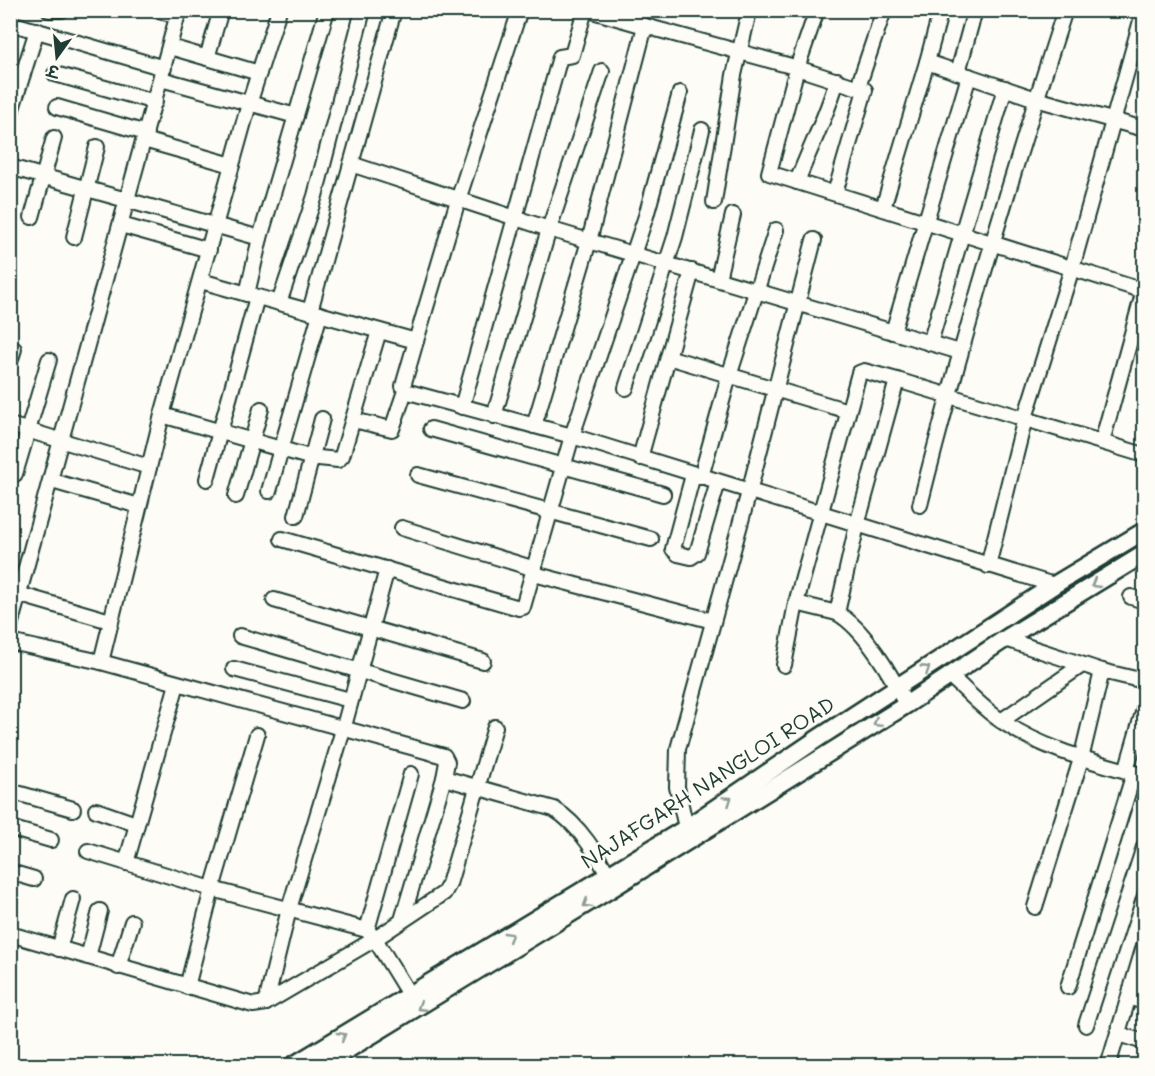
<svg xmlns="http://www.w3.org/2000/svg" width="1155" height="1076" font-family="Mali,'Playpen Sans Deva',sans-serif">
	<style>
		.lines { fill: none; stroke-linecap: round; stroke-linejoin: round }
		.minor-casing { stroke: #1f3d34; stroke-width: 18 }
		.major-casing { stroke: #1f3d34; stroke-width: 21 }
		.minor { stroke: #fdfcf7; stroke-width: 14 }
		.major { stroke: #fdfcf7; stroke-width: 16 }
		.oneway { stroke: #8e9c96 }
		.labels { text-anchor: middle; stroke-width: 5; stroke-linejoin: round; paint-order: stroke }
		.street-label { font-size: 21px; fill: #1f3d34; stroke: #fdfcf7 }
	</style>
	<rect width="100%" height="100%" fill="#fdfcf7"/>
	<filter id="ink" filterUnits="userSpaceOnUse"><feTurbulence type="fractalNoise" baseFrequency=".0167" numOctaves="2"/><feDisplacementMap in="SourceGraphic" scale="12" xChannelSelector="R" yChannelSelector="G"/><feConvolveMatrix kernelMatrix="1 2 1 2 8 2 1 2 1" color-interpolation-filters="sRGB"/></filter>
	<g filter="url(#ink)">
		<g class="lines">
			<!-- minor casing -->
			<g class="minor-casing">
				<g id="minor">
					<path d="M49,10H62"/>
					<path d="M156,10L178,16"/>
					<path d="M279,10L249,104L162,415L309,457L338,460L342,456L379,331"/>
					<path d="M817,10L797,68L769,173L1144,291"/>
					<path d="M941,10L927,62L1036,99L1144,129"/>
					<path d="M10,23L164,68"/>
					<path d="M645,26L791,66L865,90L835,193"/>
					<path d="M170,47L259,73"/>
					<path d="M207,58L221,10"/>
					<path d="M958,72L975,10"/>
					<path d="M55,74L155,102"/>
					<path d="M161,79L296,116"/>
					<path d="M858,87L884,10"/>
					<path d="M57,107L146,133"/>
					<path d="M10,115L37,30"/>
					<path d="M144,140L232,165"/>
					<path d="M351,164L549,229L960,352"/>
					<path d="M10,167L260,238L247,294L416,341L403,386L405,391L572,436L646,216L680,93"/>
					<path d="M797,182C810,147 827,116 837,80"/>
					<path d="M714,202L734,75L748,16"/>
					<path d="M883,208L927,62"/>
					<path d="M32,217L54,138"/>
					<path d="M121,225L209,250"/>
					<path d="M74,237L97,147"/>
					<path d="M260,238L327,10"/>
					<path d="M718,279L733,215"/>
					<path d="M201,281L247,294"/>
					<path d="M279,303L315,196L363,10"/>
					<path d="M310,311L394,10"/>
					<path d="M893,332L969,76"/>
					<path d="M416,341L458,200L520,10"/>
					<path d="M930,343L1005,88"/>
					<path d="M668,357L848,411"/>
					<path d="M10,362L14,349"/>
					<path d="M897,380L857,525L837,613C865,629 892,676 906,705"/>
					<path d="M626,388L675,237L702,130"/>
					<path d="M462,407L560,57L572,55L585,10"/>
					<path d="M494,416L549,229L602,71"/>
					<path d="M353,420L392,429L405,391"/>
					<path d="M10,425L149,467"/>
					<path d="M534,426L589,241L645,26L589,10"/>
					<path d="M431,429L663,494"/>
					<path d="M1102,442L1144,290"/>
					<path d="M640,458L692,271"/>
					<path d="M15,474L49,360"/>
					<path d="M418,475L651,539"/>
					<path d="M693,475L673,549L678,554L691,557L697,553L718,482"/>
					<path d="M701,477L729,376L776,230"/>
					<path d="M207,479L257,297"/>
					<path d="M52,481L139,506"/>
					<path d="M269,491L320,314"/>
					<path d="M236,496L261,409"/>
					<path d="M920,505C962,338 1012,174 1065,10"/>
					<path d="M296,516L322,419"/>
					<path d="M402,528L535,569"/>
					<path d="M282,539L519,608L523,607L572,436L1054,585"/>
					<path d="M988,566L1025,418L1072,268L1144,10"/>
					<path d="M534,574L713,621"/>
					<path d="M21,595L110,621"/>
					<path d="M1131,597L1144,601"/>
					<path d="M274,600L483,661"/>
					<path d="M796,603L837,613"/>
					<path d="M10,626L179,10"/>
					<path d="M240,636L463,701"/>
					<path d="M1005,639L1102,671L1144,681"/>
					<path d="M10,642L101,662L444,756L447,762L444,778L554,809C580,825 598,856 612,882"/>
					<path d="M101,662L162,415"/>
					<path d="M784,665L796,603L859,373L864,371L897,380L1144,455"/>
					<path d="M234,669L350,700"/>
					<path d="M951,677C968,692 984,710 1003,722C1046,751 1096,762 1144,776"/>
					<path d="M1001,721L1082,665"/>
					<path d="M1126,771L1144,709"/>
					<path d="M10,791L73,809"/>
					<path d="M96,810L136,824"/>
					<path d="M10,828L51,840"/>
					<path d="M686,828L677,787L678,749L749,492L814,240"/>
					<path d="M88,851L212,889L367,930L375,939L410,996"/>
					<path d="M126,863L177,684"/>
					<path d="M10,872L34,879"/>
					<path d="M1035,907L1081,759L1102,671"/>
					<path d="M402,920L444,778"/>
					<path d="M367,930L411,774"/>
					<path d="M10,934L253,1005L266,1003L375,939L444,893L449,884L495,727"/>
					<path d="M59,949L73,899"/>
					<path d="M88,957L100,911"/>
					<path d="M118,967L132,922"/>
					<path d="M187,987L212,889L257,735"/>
					<path d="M1068,987L1134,773"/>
					<path d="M1129,997L1144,1002"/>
					<path d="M266,1003L289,909L343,730L387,569"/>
					<path d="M1086,1025L1144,847"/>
					<path d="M1118,1034L1144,1042"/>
					<path d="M1108,1066L1144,946"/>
				</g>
			</g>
			<!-- major casing -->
			<g class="major-casing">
				<g id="major">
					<path d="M292,1066L686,828L817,739L1054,585L1144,531"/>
					<path d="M321,1066L614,887L906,705L1005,639L1144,554"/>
				</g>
			</g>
			<!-- minor -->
			<use href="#minor" class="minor"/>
			<!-- major -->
			<use href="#major" class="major"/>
		</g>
		<!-- one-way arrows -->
		<defs><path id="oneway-chevron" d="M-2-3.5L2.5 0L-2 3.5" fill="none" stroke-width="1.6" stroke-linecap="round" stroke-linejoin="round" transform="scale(1.5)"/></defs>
		<g class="oneway">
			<use href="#oneway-chevron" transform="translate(1095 584) rotate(149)"/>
			<use href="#oneway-chevron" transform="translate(926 669) rotate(-33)"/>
			<use href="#oneway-chevron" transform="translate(877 723) rotate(148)"/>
			<use href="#oneway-chevron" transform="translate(728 800) rotate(-34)"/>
			<use href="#oneway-chevron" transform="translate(587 904) rotate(148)"/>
			<use href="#oneway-chevron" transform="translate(509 936) rotate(-31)"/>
			<use href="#oneway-chevron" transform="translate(421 1007) rotate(148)"/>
			<use href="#oneway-chevron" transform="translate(342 1036) rotate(-30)"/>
		</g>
	</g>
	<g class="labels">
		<!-- street labels -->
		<g class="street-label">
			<text transform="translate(708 783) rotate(-33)" y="7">NAJAFGARH NANGLOI ROAD</text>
		</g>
	</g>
	<!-- margin -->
	<rect width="1155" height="1076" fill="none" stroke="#fdfcf7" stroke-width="36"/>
	<rect x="18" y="18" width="1119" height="1040" fill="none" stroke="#1f3d34" stroke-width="2" filter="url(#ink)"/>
	<!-- north arrow -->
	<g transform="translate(57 57) rotate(195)" stroke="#fdfcf7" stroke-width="4.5" paint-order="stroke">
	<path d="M0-4.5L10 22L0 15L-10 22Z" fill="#1f3d34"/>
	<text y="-9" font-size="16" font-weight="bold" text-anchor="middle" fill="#1f3d34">उ</text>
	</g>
</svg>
